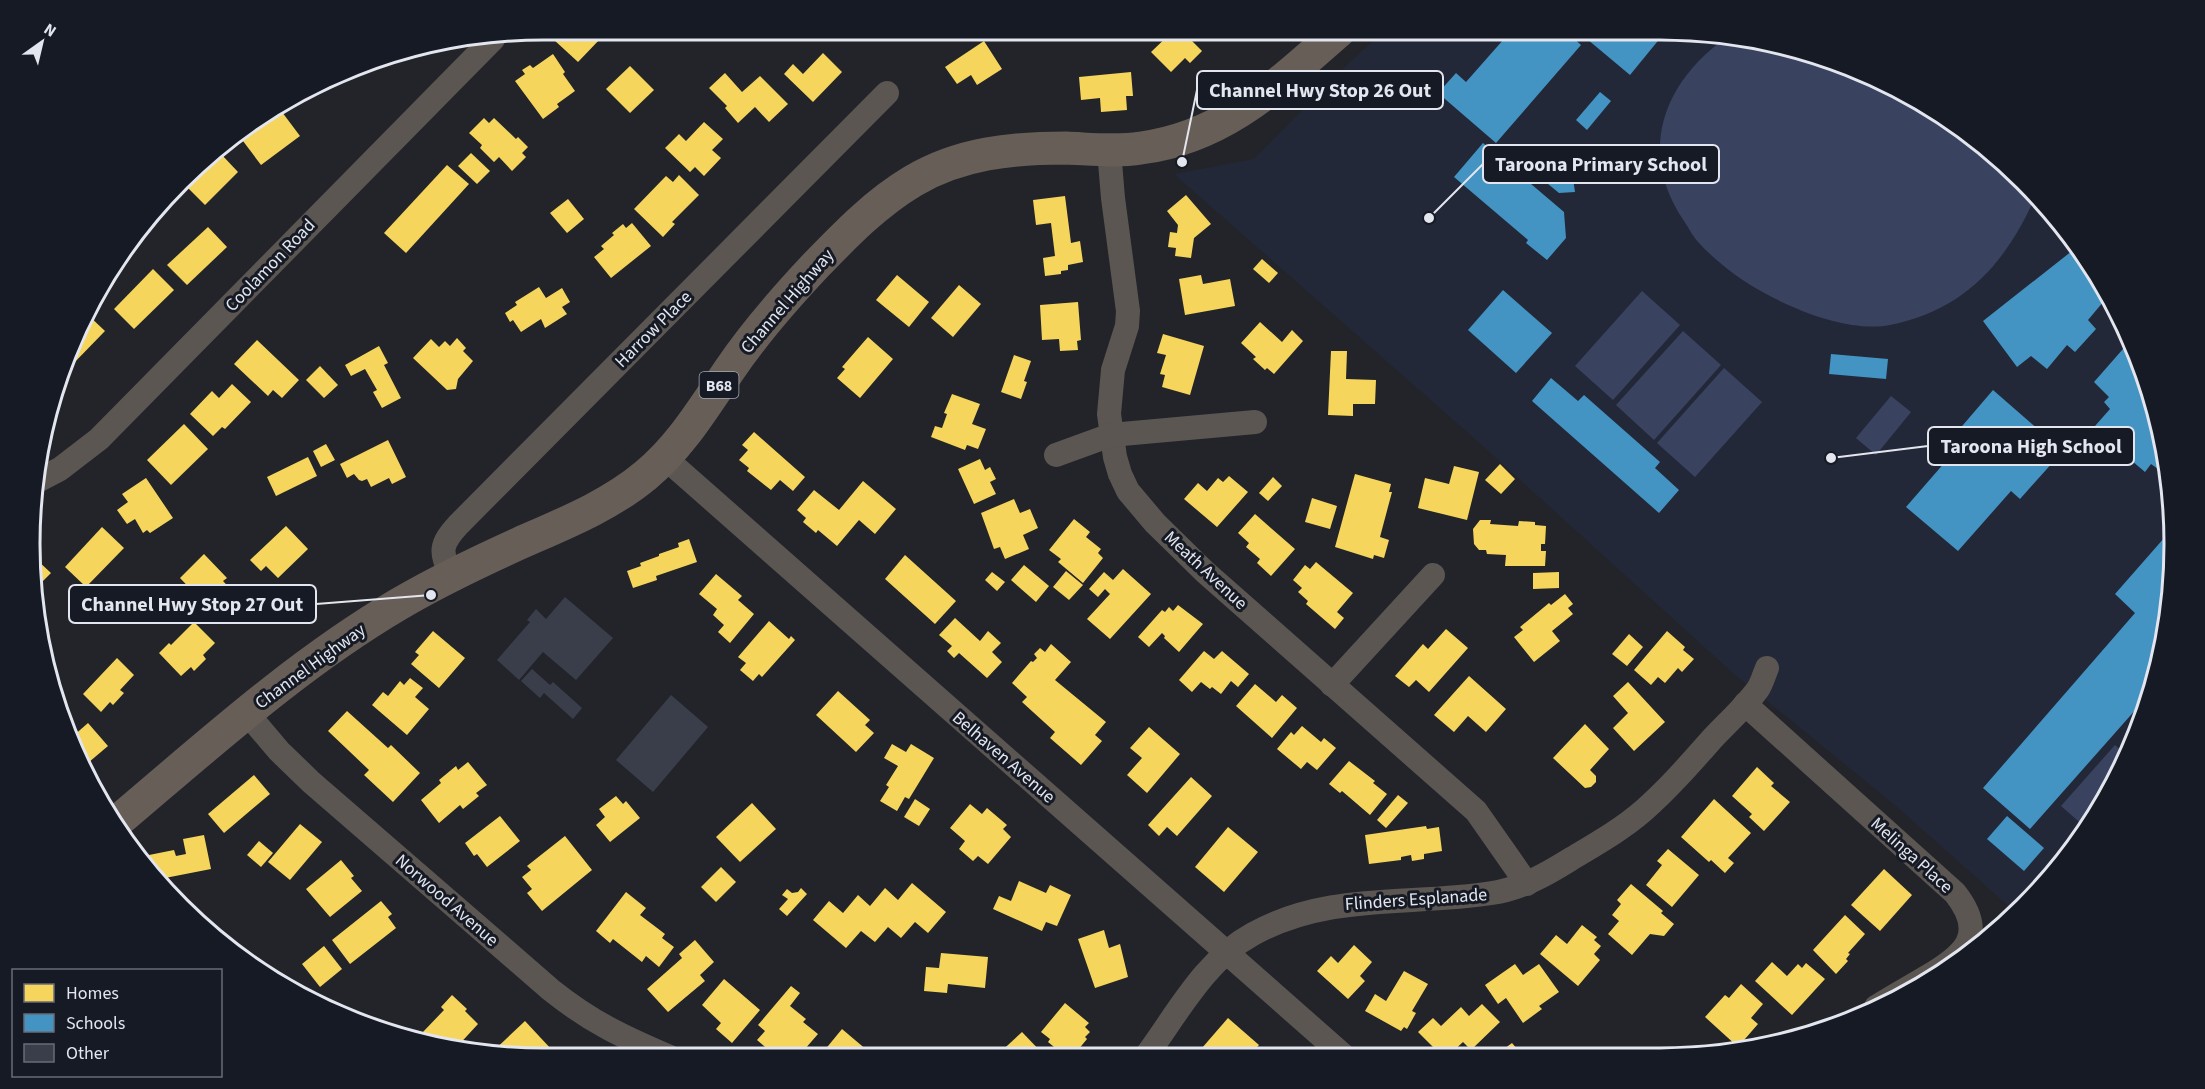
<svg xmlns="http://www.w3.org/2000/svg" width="2205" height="1089" font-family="'Source Sans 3',sans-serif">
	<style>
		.built { fill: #232838 }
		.pitch { fill: #394360 }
		.homes { fill: #f6d55c }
		.schools { fill: #4393c3 }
		.building { fill: #3a3e4b }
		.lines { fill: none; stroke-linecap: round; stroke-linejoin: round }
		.street { stroke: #5b5651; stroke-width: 24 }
		.primary { stroke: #675e57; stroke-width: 33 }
		.labels { text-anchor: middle; stroke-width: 6; stroke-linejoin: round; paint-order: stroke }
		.shield { fill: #161a24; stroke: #a6a9b1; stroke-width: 1.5 }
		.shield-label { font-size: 16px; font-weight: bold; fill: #e3e6ee }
		.street-label { font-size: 18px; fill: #e3e6ee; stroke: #161a24 }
		.rim { fill: none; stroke: #e3e6ee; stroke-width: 3 }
		.leader { fill: none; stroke: #e3e6ee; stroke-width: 2 }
		.callout-dot { fill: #e3e6ee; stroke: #161a24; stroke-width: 2 }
		.callout { fill: #161a24; stroke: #e3e6ee; stroke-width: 2 }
		.callout-label { font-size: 20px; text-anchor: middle; font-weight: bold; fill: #e3e6ee }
	</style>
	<rect width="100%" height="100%" fill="#22242a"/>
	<!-- built -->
	<path class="built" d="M1384,31H1694L1793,47L1888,83L1973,136L2047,205L2106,287L2148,379L2171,477L2174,578L2158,677L2122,772L2048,883L2015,912L1895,805L1734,674L1474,438L1174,174L1254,159L1348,64Z"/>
	<!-- pitch -->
	<g class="pitch">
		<path d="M1727,37L1793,47L1888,83L1973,136L2036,195C2007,262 1965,310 1890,325C1860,331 1820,319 1793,307C1758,292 1725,271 1699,243C1693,237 1689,228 1684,221C1637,152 1663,82 1727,37Z"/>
		<path d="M1642,291L1680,325L1613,400L1575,366Z"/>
		<path d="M1683,331L1721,365L1654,440L1616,405Z"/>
		<path d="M1724,368L1762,402L1695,477L1657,443Z"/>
		<path d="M1891,396L1911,412L1876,455L1856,438Z"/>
		<path d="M2115,745L2128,757L2122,772L2085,827L2061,806Z"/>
	</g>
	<!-- homes -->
	<g class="homes">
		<path d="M562,30H594L602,37L578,62L553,39Z"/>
		<path d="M1173,31H1182L1202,51L1190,63L1185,58L1171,72L1151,52Z"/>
		<path d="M984,41L1002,69L977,85L971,75L957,84L945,67Z"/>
		<path d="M823,53L842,72L813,102L784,74L793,64L803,74Z"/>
		<path d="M553,54L565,72L563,74L575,91L557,104L559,107L543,119L515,81L525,74L522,70L530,65L533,68Z"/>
		<path d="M630,66L654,90L630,113L606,89Z"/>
		<path d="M1131,72L1133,96H1126L1127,110L1101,112L1100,98L1081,100L1079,77Z"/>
		<path d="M725,73L742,92L760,76L788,104L769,122L755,107L738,123L725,108L727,106L709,88Z"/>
		<path d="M282,112L300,136L261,165L243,141Z"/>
		<path d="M484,118L489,123L494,118L516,139L518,137L528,147L522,153L526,157L512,171L499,157L494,162L480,148L482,145L469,133Z"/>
		<path d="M704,122L723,139L712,150L721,158L704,176L695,167L690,172L665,148L679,134L686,141Z"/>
		<path d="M471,153L490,171L477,184L458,166Z"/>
		<path d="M221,154L238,172L205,205L187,187Z"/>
		<path d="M447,165L469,184L406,253L384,233Z"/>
		<path d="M679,175L699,195L672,222L675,224L663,237L634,209L666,176L673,182Z"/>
		<path d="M1186,195L1211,224L1194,238L1191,258L1175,256L1176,248L1168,247L1170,232L1177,233L1178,225L1167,211Z"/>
		<path d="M1065,196L1071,243L1080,241L1083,262L1068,265V270L1061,271V274L1045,276L1043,258L1055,256L1051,223L1036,225L1033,200Z"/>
		<path d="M568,199L584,219L567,233L550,213Z"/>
		<path d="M632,223L651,246L611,278L594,257L604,249L601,246L614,235L612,233L623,224L626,228Z"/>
		<path d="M208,227L227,247L187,285L167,265Z"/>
		<path d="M1262,259L1278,273L1269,283L1253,269Z"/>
		<path d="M153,269L174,290L134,329L114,309Z"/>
		<path d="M897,275L929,302L909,327L876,300Z"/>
		<path d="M1201,275L1203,284L1230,279L1235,306L1185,315L1179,279Z"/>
		<path d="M959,285L981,304L953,337L931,318Z"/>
		<path d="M539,287L546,298L562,288L570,302L562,307L567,314L545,328L541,319L521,332L513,320L510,322L505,313L517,305L515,302Z"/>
		<path d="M1078,302L1081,340L1077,341L1078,350L1060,351L1059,339L1042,340L1040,305Z"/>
		<path d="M87,314L105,331L71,366L65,360L69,347Z"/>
		<path d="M1260,322L1282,342L1292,330L1303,341L1274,374L1267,368L1265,370L1253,359L1256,357L1241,343Z"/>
		<path d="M1163,334L1204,346L1190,395L1162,387L1165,375L1160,374L1166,355L1157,353Z"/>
		<path d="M868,337L893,359L860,398L837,378L845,369L842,367Z"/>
		<path d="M457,338L466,348L463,351L473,361L458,379L456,389L447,390L413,358L431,339L439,347L445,341L450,346Z"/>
		<path d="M257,340L299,380L282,398L273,390L268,396L234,364Z"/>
		<path d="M379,346L388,363L384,365L401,398L382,408L373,392L377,390L365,369L351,376L345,365Z"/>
		<path d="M1331,351H1347L1346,379L1376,380L1375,404H1353V416L1328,415Z"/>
		<path d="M1014,355L1031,361L1024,381L1027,382L1021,399L1001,392Z"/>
		<path d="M320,366L338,385L324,398L306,380Z"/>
		<path d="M232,384L251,402L225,429L222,427L213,436L190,414L212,391L219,398Z"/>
		<path d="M952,394L980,404L972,424L986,429L978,449L967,445L965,450L931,437L935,426L942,428L947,414L944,413Z"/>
		<path d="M184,424L208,449L171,485L147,460Z"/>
		<path d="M754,432L805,477L793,491L780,480L771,490L747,471L749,468L739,460L748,450L742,445Z"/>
		<path d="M388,440L406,477L392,484L389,478L371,487L367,479L362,481L359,480L354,474L347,478L340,464Z"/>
		<path d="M326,444L335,460L321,467L313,451Z"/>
		<path d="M308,457L317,476L276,496L267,477Z"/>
		<path d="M980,459L985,470L990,467L996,479L990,482L996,494L974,504L958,469Z"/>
		<path d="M1500,464L1515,479L1501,494L1485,480Z"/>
		<path d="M1454,466L1479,472L1467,520L1418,508L1425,478L1449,484Z"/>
		<path d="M1355,474L1391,484L1389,492H1392L1380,537L1389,540L1384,558L1374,555L1373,559L1335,547Z"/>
		<path d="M1229,476L1248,492L1217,527L1184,499L1198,483L1207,491L1218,478L1223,482Z"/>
		<path d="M1273,477L1282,486L1268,501L1259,493Z"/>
		<path d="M146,478L173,518L150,533L147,530L143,533L135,519L127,524L117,510L128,502L122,494Z"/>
		<path d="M863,481L896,509L875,534L859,520L837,546L818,530L816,533L803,522L806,518L797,510L814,490L839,510Z"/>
		<path d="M1312,498L1337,506L1330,529L1305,522Z"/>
		<path d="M1014,499L1020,513L1030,509L1038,528L1023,535L1029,549L1005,559L1000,547L994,549L981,513Z"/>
		<path d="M1255,514L1295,549L1271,576L1257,563L1260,559L1246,547L1249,543L1238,533Z"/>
		<path d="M1074,519L1090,532L1086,537L1101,549L1098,553L1103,558L1083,583L1058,562L1061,559L1049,550Z"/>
		<path d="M1480,520H1491L1490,524L1518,526L1519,521L1535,522V525L1546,526L1545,544H1541V551H1546L1545,566H1505L1506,555L1487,554L1486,550H1479L1474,544L1473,529Z"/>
		<path d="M286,526L308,549L278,578L266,566L261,571L250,560Z"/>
		<path d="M102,527L124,548L86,587L65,567Z"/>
		<path d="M689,539L697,562L656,576L657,580L633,588L627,571L641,566L640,563L659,556V554L679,547L678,543Z"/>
		<path d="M204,554L227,578L223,581L237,596L212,619L198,605L202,601L180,578Z"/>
		<path d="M905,555L956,601L935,624L885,579Z"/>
		<path d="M36,559L51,573L35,589L36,575Z"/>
		<path d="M1316,562L1353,593L1337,612L1344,618L1335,629L1306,604L1308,601L1298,592L1302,588L1293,580L1305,565L1310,569Z"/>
		<path d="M1024,565L1049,586L1036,602L1011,580Z"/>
		<path d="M1123,569L1151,594L1110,639L1087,619L1110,594L1105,589L1098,597L1089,589L1104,572L1113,580Z"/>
		<path d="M1066,571L1083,585L1069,600L1053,587Z"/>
		<path d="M992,572L1005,582L997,591L985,580Z"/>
		<path d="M1559,572V588L1533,589V573Z"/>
		<path d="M716,574L742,596L738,600L754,614L730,643L718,632L724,625L713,615L717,609L699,594Z"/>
		<path d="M1565,594L1573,604L1568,608L1573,614L1552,631L1560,641L1534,662L1514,637L1523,630L1520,627L1549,603L1551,605Z"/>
		<path d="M1178,605L1203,624L1179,652L1164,638L1165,636L1162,633L1149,647L1138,637L1162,610L1165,612L1169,607L1173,611Z"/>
		<path d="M955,618L980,641L988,631L1001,643L992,652L1002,662L987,678L959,653L954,658L947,651L952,646L939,635Z"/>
		<path d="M769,621L789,639L791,636L795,640L762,677L759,674L753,681L740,670L746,663L738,657Z"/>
		<path d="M194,622L215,643L203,655L206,659L194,671L191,667L181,676L159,653L169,643L171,645Z"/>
		<path d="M1446,629L1468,648L1429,692L1416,680L1409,687L1395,676L1423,644L1428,649Z"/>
		<path d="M433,631L465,658L439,688L411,664L419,655L415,652Z"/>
		<path d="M1667,631L1685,647L1683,650L1694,659L1682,672L1678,668L1665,683L1658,677L1651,685L1634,670Z"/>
		<path d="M1629,634L1643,647L1627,666L1612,654Z"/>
		<path d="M1051,644L1071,662L1055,680L1106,722L1095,735L1102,741L1081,765L1050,738L1055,732L1022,702L1027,697L1012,683L1031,661L1033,662L1037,658L1034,654L1040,648L1045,652Z"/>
		<path d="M1204,651L1214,659L1222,651L1249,674L1238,687L1231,681L1221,694L1212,687L1210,689L1201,682L1192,692L1179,680Z"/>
		<path d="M117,658L134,675L120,690L124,693L113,705L110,702L101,712L83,694Z"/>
		<path d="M1469,676L1506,709L1486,732L1468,716L1454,732L1434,715Z"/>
		<path d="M410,678L423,688L415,697L429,709L407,735L372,705L383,692L388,696L400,681L404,685Z"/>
		<path d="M1628,682L1665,722L1634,751L1613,728L1628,713L1613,696Z"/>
		<path d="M1255,684L1276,702L1282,695L1297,708L1272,738L1236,706Z"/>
		<path d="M838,691L870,720L865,725L874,733L856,752L816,715Z"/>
		<path d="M347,711L388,748L391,745L420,773L393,802L364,775L369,770L328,731Z"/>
		<path d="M88,723L108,746L82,768L72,737Z"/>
		<path d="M1585,724L1609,749L1590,770L1596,776V782L1591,787L1585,788L1553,758Z"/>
		<path d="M1302,726L1321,742L1324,738L1336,748L1317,770L1307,762L1301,769L1277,749L1291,732L1294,735Z"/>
		<path d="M1149,727L1180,754L1147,793L1127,775L1142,758L1130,748Z"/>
		<path d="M892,744L906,752L911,744L934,758L909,799L905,797L897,811L880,801L889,787L886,785L898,766L884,758Z"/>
		<path d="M1349,761L1375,781L1373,783L1387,794L1370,815L1342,791L1340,793L1329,784Z"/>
		<path d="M468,762L487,785L476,793L479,796L463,809L460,805L439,823L421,800L441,783L439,780L456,766L458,770Z"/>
		<path d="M1757,767L1774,783L1771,786L1790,802L1764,831L1749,817L1752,814L1732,796Z"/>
		<path d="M254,775L270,794L224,833L208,814Z"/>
		<path d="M1191,777L1212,796L1177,836L1167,827L1159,836L1148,825Z"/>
		<path d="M1398,795L1408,803L1386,828L1377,820Z"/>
		<path d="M616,796L623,804L626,801L640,818L610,842L596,825L605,817L599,809Z"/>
		<path d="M915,799L930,809L919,826L904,817Z"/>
		<path d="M1714,799L1751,833L1728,858L1734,863L1725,873L1711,860L1709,862L1681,837Z"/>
		<path d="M752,803L776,829L740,862L716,837Z"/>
		<path d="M970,804L982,814L987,808L1007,825L1003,829L1011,837L988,864L978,856L973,861L959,849L965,841L950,828Z"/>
		<path d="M500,816L520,841L487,867L477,854L474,856L465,843Z"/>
		<path d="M300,824L322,842L290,880L268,862Z"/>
		<path d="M1426,826L1427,829L1439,827L1442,851L1424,854V859L1412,861L1411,855L1401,857V860L1369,864L1365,835Z"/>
		<path d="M1228,827L1258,852L1224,892L1195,867Z"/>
		<path d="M204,835L211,869L160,879L152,868L149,855L174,850L176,856L186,854L183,839Z"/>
		<path d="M565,836L592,870L542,911L527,893L532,889L522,877L531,870L527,866Z"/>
		<path d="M259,841L273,853L261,867L247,855Z"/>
		<path d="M1668,849L1699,875L1672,907L1646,885L1662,865L1657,861Z"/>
		<path d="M341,860L354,876L351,878L362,891L330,917L306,889Z"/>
		<path d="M721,867L736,882L716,902L701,887Z"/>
		<path d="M1884,869L1912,895L1880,931L1851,905Z"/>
		<path d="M1019,881L1046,893L1050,885L1071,895L1057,926L1046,922L1042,931L993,909L999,896L1011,901Z"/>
		<path d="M912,883L946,912L928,933L915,922L901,938L888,927L875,942L861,931L846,948L813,920L829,901L843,913L858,895L870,906L885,888L898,900Z"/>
		<path d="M1631,884L1663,911L1661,913L1674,924L1664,936L1650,934L1632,955L1608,934L1619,921L1612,915L1621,904L1617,900Z"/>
		<path d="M801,888L807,894L787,916L779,909L788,899L782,895L787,889L792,893L798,892Z"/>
		<path d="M626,892L646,908L640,915L665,934L662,938L674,947L659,967L646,956L642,962L613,939L610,943L596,931Z"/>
		<path d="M381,901L392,914L388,917L396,928L350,964L332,940Z"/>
		<path d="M1845,915L1865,934L1848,953L1850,954L1846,959L1848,961L1836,974L1813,950Z"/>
		<path d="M1582,925L1597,937L1594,940L1601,946L1594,954L1600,960L1578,986L1540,954L1556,935L1567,944Z"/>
		<path d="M1104,930L1109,948L1120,944L1128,977L1095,988L1078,939Z"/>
		<path d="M695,940L714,962L700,975L705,981L668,1012L647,989L682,958L679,954Z"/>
		<path d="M1354,945L1372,962L1360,976L1365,981L1348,999L1317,971L1331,956L1338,963Z"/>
		<path d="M324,946L342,969L320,987L302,964Z"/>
		<path d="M941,953L988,957L985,988L948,984L947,993L924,991L926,967L939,968Z"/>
		<path d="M1772,962L1787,976L1798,964L1802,968L1806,963L1825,979L1792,1015L1755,981Z"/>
		<path d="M1515,964L1523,975L1539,964L1559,992L1539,1006L1542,1009L1523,1023L1506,998L1498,1004L1485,985Z"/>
		<path d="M1404,971L1428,984L1412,1011L1416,1013L1407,1029L1404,1027L1401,1031L1365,1011L1375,994L1386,1001Z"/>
		<path d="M724,979L760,1010L732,1043L716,1029L721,1023L702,1005Z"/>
		<path d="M1741,984L1763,1004L1751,1018L1758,1024L1738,1047L1705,1017L1725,995L1729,998Z"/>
		<path d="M791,986L800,993L790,1006L806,1019L803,1022L818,1034L798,1057H792L782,1049L780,1051L776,1047L772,1053L757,1040L765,1031L758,1025Z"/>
		<path d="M452,995L467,1009L465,1011L478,1024L455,1049L435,1045L422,1033L444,1010L441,1007Z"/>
		<path d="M1065,1003L1089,1023L1085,1027L1090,1032L1085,1037L1087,1039L1073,1056H1065L1048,1042L1050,1039L1041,1032Z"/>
		<path d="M1482,1004L1500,1022L1471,1050L1463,1042L1449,1055H1441L1418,1032L1433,1018L1441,1026L1461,1007L1469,1016Z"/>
		<path d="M1228,1018L1259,1045L1249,1056H1195Z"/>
		<path d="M525,1021L552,1050L543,1058H511L490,1054Z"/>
		<path d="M842,1029L868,1051L862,1057H819Z"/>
		<path d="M1022,1032L1045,1056L995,1057Z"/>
		<path d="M1512,1043L1522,1055H1496Z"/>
		<path d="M1713,1046L1724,1055H1706Z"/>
	</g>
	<!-- schools -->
	<g class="schools">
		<path d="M1511,31H1542L1544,33L1546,31H1566L1581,45L1496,143L1438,93L1456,73L1466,82Z"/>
		<path d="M1584,31H1666L1630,75L1581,34Z"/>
		<path d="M1600,92L1611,101L1587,130L1576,120Z"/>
		<path d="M1483,143L1564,212L1566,238L1547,260L1526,243L1528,240L1454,177Z"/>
		<path d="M1558,160L1572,172L1575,192L1559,193L1542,179Z"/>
		<path d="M2077,247L2102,281L2097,286L2109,295L2088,320L2096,329L2075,352L2067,345L2047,369L2031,356L2017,367L1983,321Z"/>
		<path d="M1503,290L1552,333L1516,373L1468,330Z"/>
		<path d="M2130,341L2147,377L2140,385L2151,395L2166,459L2158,469L2151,464L2145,472L2098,432L2099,430L2095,426L2110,409L2104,402L2109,397L2094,382Z"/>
		<path d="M1831,354L1888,359L1886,379L1829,374Z"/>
		<path d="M1551,378L1578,401L1584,395L1660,462L1655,468L1679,490L1659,513L1532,401Z"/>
		<path d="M1993,390L2063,451L2020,499L2011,491L1958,551L1906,507L1959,446L1951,439Z"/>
		<path d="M2172,529L2174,578L2158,677L2153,690L2030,829L1983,788L2135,613L2115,594Z"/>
		<path d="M2007,816L2044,848L2024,871L1987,839Z"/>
	</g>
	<!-- building -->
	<g class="building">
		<path d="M565,597L613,638L576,680L543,652L519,680L497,660L530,622L527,620L536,609L546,619Z"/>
		<path d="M532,669L550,685L553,682L582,708L573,719L544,693L540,698L521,681Z"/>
		<path d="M671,695L708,727L653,792L616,760Z"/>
	</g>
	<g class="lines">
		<!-- street -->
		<g class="street">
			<path d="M1109,150L1113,198L1128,311L1127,326L1113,370L1109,414L1115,457L1120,474L1128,491L1155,523L1205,572L1476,811L1527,884"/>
			<path d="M1056,455L1111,435L1255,422"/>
			<path d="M665,458L1344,1056"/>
			<path d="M39,480L60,469L99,439L493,39"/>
			<path d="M451,575C440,551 440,545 458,525L887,93"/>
			<path d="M1332,685L1433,575"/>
			<path d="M1745,704L1955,893C1989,936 1963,956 1925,978C1908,988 1892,997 1876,1007"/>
			<path d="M246,712L279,751L311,782L551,990C591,1022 623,1037 670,1057"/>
			<path d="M1146,1056C1177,1014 1205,960 1253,934C1329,892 1410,906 1492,893C1521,889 1547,874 1571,859C1596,844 1621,830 1643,811C1668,789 1690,764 1712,739C1727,723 1745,707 1758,689C1762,683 1764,675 1767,668"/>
		</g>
		<!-- primary -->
		<path class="primary" d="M118,821C208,745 297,664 399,604C438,581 478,562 520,543C563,524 609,506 646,475C681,446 704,407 730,369C755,332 785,298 816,265C846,234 876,203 913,181C960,153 1012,148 1066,148C1091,149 1116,152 1141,148C1225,137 1278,84 1339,31"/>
	</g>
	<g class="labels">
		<!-- shield labels -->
		<rect class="shield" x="699.5" y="372" width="39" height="26" rx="4.5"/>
		<g class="shield-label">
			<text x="719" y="391">B68</text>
		</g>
		<!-- street labels -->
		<g class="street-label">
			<text transform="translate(270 265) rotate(-46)" y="6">Coolamon Road</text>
			<text transform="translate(787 301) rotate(-49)" y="6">Channel Highway</text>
			<text transform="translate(653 329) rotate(-45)" y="6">Harrow Place</text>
			<text transform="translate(1206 570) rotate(43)" y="6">Meath Avenue</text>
			<text transform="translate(310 666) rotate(-36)" y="6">Channel Highway</text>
			<text transform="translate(1004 757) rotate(41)" y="6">Belhaven Avenue</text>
			<text transform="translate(1912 855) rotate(42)" y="6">Melinga Place</text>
			<text transform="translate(1416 899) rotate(-4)" y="6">Flinders Esplanade</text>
			<text transform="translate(447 900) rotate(41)" y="6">Norwood Avenue</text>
		</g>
	</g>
	<!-- crop -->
	<path d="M0 0H2205V1089H0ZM544 40H1660A504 504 0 0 1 2164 544V544A504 504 0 0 1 1660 1048H544A504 504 0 0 1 40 544V544A504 504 0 0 1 544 40Z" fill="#161a24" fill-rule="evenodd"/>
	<path class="rim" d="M544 40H1660A504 504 0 0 1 2164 544V544A504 504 0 0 1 1660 1048H544A504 504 0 0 1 40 544V544A504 504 0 0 1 544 40Z"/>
	<!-- callouts -->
	<path class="leader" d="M1182 162L1197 90M1429 218L1483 164M1831 458L1928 446M431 595L316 604"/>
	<g class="callout-dot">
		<circle cx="1182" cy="162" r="6"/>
		<circle cx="1429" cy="218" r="6"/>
		<circle cx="1831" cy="458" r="6"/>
		<circle cx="431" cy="595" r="6"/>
	</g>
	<g class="callout">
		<rect x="1197" y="71" width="246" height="38" rx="6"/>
		<rect x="1483" y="145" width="236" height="38" rx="6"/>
		<rect x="1928" y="427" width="206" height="38" rx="6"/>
		<rect x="69" y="585" width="247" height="38" rx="6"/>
	</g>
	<g class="callout-label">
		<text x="1320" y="97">Channel Hwy Stop 26 Out</text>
		<text x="1601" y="171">Taroona Primary School</text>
		<text x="2031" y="453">Taroona High School</text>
		<text x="192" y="611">Channel Hwy Stop 27 Out</text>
	</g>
	<!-- legend -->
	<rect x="12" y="969" width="210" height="108" fill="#161a24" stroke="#686c75" stroke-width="1.5"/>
	<rect x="24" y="984" width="30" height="18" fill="#f6d55c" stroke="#686c75" stroke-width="1.5"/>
	<text x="66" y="999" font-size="18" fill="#e3e6ee">Homes</text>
	<rect x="24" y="1014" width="30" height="18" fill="#4393c3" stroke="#686c75" stroke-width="1.5"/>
	<text x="66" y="1029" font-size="18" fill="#e3e6ee">Schools</text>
	<rect x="24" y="1044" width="30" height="18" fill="#3a3e4b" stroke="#686c75" stroke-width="1.5"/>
	<text x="66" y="1059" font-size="18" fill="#e3e6ee">Other</text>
	<!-- north arrow -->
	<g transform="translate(42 42) rotate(34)" stroke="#161a24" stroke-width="4.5" paint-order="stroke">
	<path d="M0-4.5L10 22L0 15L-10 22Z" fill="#e3e6ee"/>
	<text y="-9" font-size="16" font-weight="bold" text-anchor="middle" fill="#e3e6ee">N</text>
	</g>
</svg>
